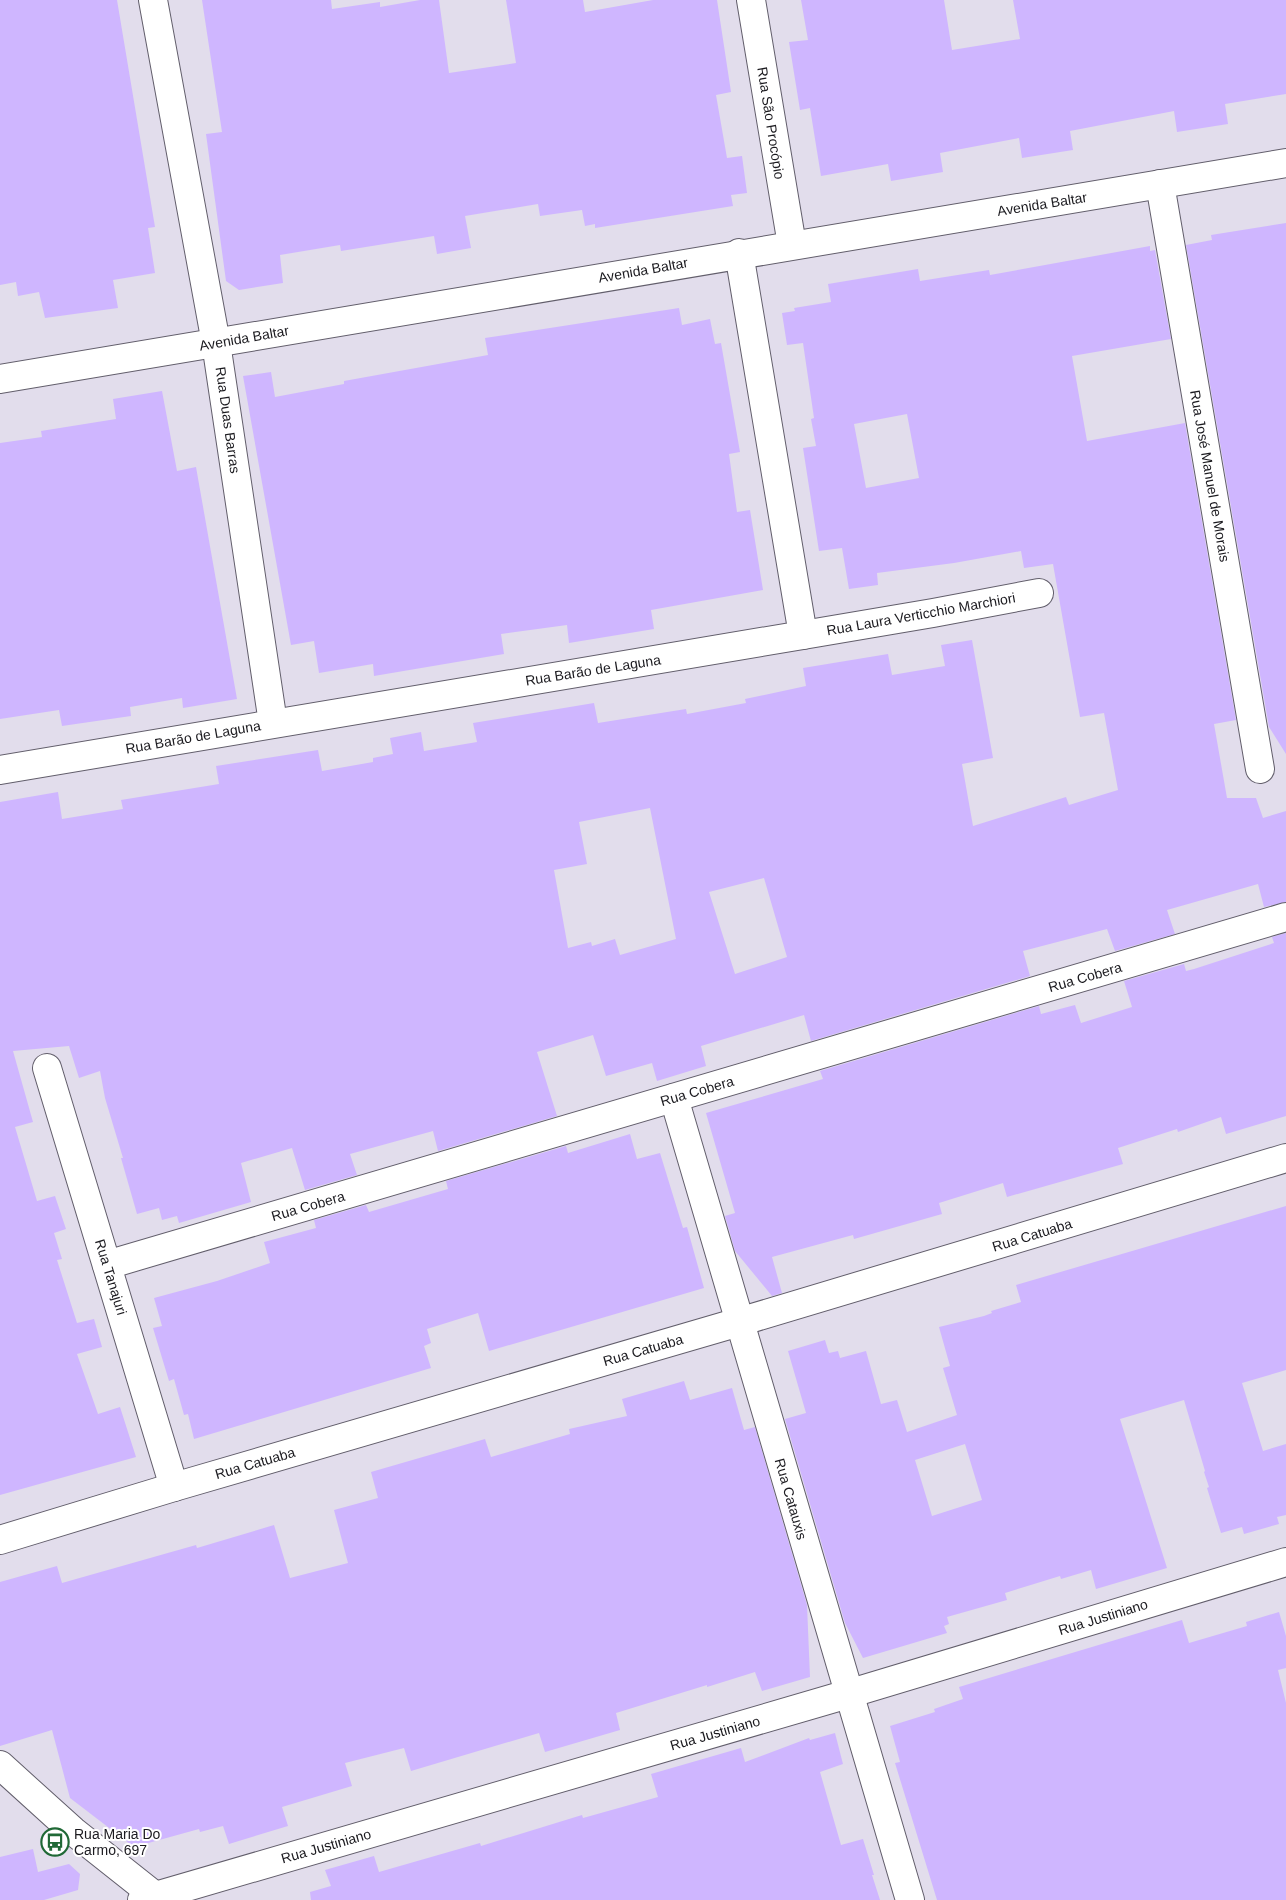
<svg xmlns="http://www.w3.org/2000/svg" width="1286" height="1900" font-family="Arial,sans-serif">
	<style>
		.building { fill: #cfb6ff; fill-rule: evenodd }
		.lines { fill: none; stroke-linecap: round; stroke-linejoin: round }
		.minor-casing { stroke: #625e6b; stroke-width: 30 }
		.minor { stroke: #fff; stroke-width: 28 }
		.labels { text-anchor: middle; stroke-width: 4; stroke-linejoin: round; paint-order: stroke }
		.street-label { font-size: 14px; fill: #1b1a1f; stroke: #fff }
		.poi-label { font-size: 14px; fill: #1b1a1f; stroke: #fff; text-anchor: start }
	</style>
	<rect width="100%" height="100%" fill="#e2ddec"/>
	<!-- building -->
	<g class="building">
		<path d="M0,0H117L155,227L148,228L155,273L113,280L118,308L45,318L39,292L18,296L16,282L0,285Z"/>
		<path d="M202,0H331L332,9L380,2V7L420,0H439L449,73L516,63L506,0H583L585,12L653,0H717L731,92L716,95L727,158L742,156L747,193L731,195L733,206L595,228V224L585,226L582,210L540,216L538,204L465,216L471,248L437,254L434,236L341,251L340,245L280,255L283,283L239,290L226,281L206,134L222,132Z"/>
		<path d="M801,0H944L952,50L1020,39L1013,0H1286V94L1225,104L1228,124L1177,132L1174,111L1070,131L1073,150L1022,158L1019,138L940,153L943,172L891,181L888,164L821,176L810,108L800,110L789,42L808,40Z"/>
		<path d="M1286,223V754L1269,727L1186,245L1212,240L1211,235Z"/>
		<path d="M1150,246V251L1155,250L1171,339L1072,356L1087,441L1185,423L1236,720L1214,724L1227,798H1256L1263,818L1286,811V902L1264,907L1258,884L1167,910L1175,934L1115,951L1107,929L1023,951L1030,976L811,1041L804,1015L701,1046L706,1066L657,1081L652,1063L606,1076L593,1035L537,1052L557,1116L438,1151L433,1131L350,1154L357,1175L305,1190L292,1148L241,1163L251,1202L179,1223L177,1216L162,1220L159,1208L137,1214L121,1158H123L105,1098L100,1071L79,1078L69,1046L13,1051L33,1122L15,1127L37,1201L55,1196L66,1229L54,1233L62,1259L57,1260L77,1323L94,1319L102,1347L77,1354L98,1414L120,1407L136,1457L0,1495V802L58,792L62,819L123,809L121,800L219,784L216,766L318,750L322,771L373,762V758L393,754L390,738L421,732L424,751L477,742L473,723L594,703L598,723L686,709L687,714L746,703L745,699L806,686L803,668L888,654L892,675L945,666L941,645L972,640L993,758L962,764L973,826L1066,797L1069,805L1118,790L1104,713L1080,717L1053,564L1024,568L1021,551L954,563L877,573L878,585L849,589L842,548L819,551L803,448L816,446L811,419L814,418L803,343L787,345L782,313L795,311L794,308L831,302L828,284L918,269L920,281L989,270L990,275ZM907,414L919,478L866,488L854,424ZM650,808L676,939L620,955L615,939L592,946L591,942L568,948L554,870L587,864L579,822ZM764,878L787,957L735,974L709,892Z"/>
		<path d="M679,308L682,325L710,319L715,344L721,343L740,452L729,454L737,512L750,510L763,590L651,610L654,629L569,643L567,625L501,634L504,654L374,676L373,664L319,673L314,641L291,645L243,376L271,372L275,397L344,384V381L488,355L485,338Z"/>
		<path d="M162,391L177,471L196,467L237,699L183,708L182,698L130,707L131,716L62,726L59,710L0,719V443L42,437L41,431L116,419L113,399Z"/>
		<path d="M1286,933V1116L1226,1134L1221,1117L1178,1132L1177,1129L1118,1148L1123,1164L1007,1197L1003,1183L939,1203L942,1214L854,1239L853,1235L772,1257L782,1293L772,1296L735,1251L725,1216L735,1213L706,1113L823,1079L820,1071L1039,1006L1041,1014L1075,1005L1081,1023L1132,1007L1124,981L1184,964L1186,971L1194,969L1274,943L1272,937Z"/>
		<path d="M630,1134L637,1159L660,1153L683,1228L687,1227L704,1288L489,1351L478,1313L427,1329L431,1343L424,1346L431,1368L194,1439L188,1414L184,1415L174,1379L169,1381L153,1328L162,1326L154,1298L217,1281L270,1263L264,1242L316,1228L314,1220L366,1205L369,1212L448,1189L446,1181L566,1146L568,1153Z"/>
		<path d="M1286,1206V1370L1242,1383L1263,1451L1286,1444V1515L1277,1517L1279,1524L1244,1534L1242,1527L1221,1533L1207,1488L1209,1487L1204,1472L1205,1471L1184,1400L1120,1419L1167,1568L1096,1589L1091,1570L1061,1579L1060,1576L1034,1584L1005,1593L1007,1600L947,1617L949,1624L944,1626L947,1633L863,1658L845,1623L785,1419L806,1413L788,1351L825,1340L829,1353L838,1351L840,1358L866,1351L881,1404L897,1400L907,1432L957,1415L943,1368L950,1366L939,1327L984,1316L992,1313L991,1311L1021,1302L1016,1285ZM965,1444L982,1500L932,1516L915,1460Z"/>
		<path d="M684,1381L690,1400L732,1388L744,1430L755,1427L807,1605L810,1677L762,1691L755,1672L707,1687V1685L616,1713L620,1730L545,1752L539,1733L411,1771L404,1748L345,1763L352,1786L282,1807L288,1826L229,1844L223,1826L200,1832L199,1829L134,1847L70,1798L52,1730L0,1746V1582L57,1566L62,1583L196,1545L197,1548L274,1525L290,1578L348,1563L334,1510L378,1498L371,1472L485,1439L491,1457L570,1434L569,1429L627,1416L622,1399Z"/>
		<path d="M1279,1612L1286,1636V1668L1278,1670L1286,1703V1900H937L895,1763L900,1762L890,1726L935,1712L934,1709L963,1699L959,1687L1182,1620L1189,1643L1247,1626L1246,1622Z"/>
		<path d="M835,1733L843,1764L820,1772L841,1845L863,1839L874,1875H872L880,1900H311L310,1892L331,1886L325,1870L374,1856L379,1872L480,1843L481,1846L582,1815L583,1818L658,1797L651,1774L741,1748L745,1762L809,1738L810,1740Z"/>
		<path d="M33,1849L38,1872L69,1864L80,1874L78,1890L44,1900H0V1857Z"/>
	</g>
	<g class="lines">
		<!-- minor casing -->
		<g class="minor-casing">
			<g id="minor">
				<path d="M153,0L216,343L273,723"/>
				<path d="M751,0L792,245"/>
				<path d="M1160,184L1260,769"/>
				<path d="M0,379L1286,163"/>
				<path d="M803,635L933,613L1039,593"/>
				<path d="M0,770L803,635L739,253"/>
				<path d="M47,1068L174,1487"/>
				<path d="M674,1098L910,1900"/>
				<path d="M107,1265L1286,917"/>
				<path d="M0,1540L174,1487L739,1322L1286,1158"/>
				<path d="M0,1765L73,1831L160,1900"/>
				<path d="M142,1900L848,1694L1286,1562"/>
			</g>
		</g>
		<!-- minor -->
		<use href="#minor" class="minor"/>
	</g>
	<!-- icons -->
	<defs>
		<g id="bus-ring" transform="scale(1.4375)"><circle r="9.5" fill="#fff" stroke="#206936" stroke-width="1.5"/><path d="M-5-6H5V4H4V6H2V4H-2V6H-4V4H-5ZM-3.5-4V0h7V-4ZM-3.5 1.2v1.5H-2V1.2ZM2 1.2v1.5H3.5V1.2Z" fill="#206936"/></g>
	</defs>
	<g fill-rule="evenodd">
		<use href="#bus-ring" x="55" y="1842"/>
	</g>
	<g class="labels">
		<!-- street labels -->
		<g class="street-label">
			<text transform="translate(771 123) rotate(81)" y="5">Rua São Procópio</text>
			<text transform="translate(1042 204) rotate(-9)" y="5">Avenida Baltar</text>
			<text transform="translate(643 270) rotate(-10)" y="5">Avenida Baltar</text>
			<text transform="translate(244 338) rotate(-10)" y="5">Avenida Baltar</text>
			<text transform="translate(228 420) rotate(82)" y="5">Rua Duas Barras</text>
			<text transform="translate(1210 476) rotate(80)" y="5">Rua José Manuel de Morais</text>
			<text transform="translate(921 614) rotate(-10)" y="5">Rua Laura Verticchio Marchiori</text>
			<text transform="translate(593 670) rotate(-9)" y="5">Rua Barão de Laguna</text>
			<text transform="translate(193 737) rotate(-10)" y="5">Rua Barão de Laguna</text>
			<text transform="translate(1085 977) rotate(-16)" y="5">Rua Cobera</text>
			<text transform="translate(697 1091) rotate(-16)" y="5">Rua Cobera</text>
			<text transform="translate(308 1206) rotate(-16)" y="5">Rua Cobera</text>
			<text transform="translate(1032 1235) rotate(-17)" y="5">Rua Catuaba</text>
			<text transform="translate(111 1277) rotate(73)" y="5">Rua Tanajuri</text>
			<text transform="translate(643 1350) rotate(-16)" y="5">Rua Catuaba</text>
			<text transform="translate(255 1463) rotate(-16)" y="5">Rua Catuaba</text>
			<text transform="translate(791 1499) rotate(74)" y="5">Rua Catauxis</text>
			<text transform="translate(1103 1617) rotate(-17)" y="5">Rua Justiniano</text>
			<text transform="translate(715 1733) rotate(-16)" y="5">Rua Justiniano</text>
			<text transform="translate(326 1846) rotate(-16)" y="5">Rua Justiniano</text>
		</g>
		<!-- poi labels -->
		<g class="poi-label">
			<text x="74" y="1839">Rua Maria Do<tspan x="74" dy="16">Carmo, 697</tspan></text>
		</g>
	</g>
</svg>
